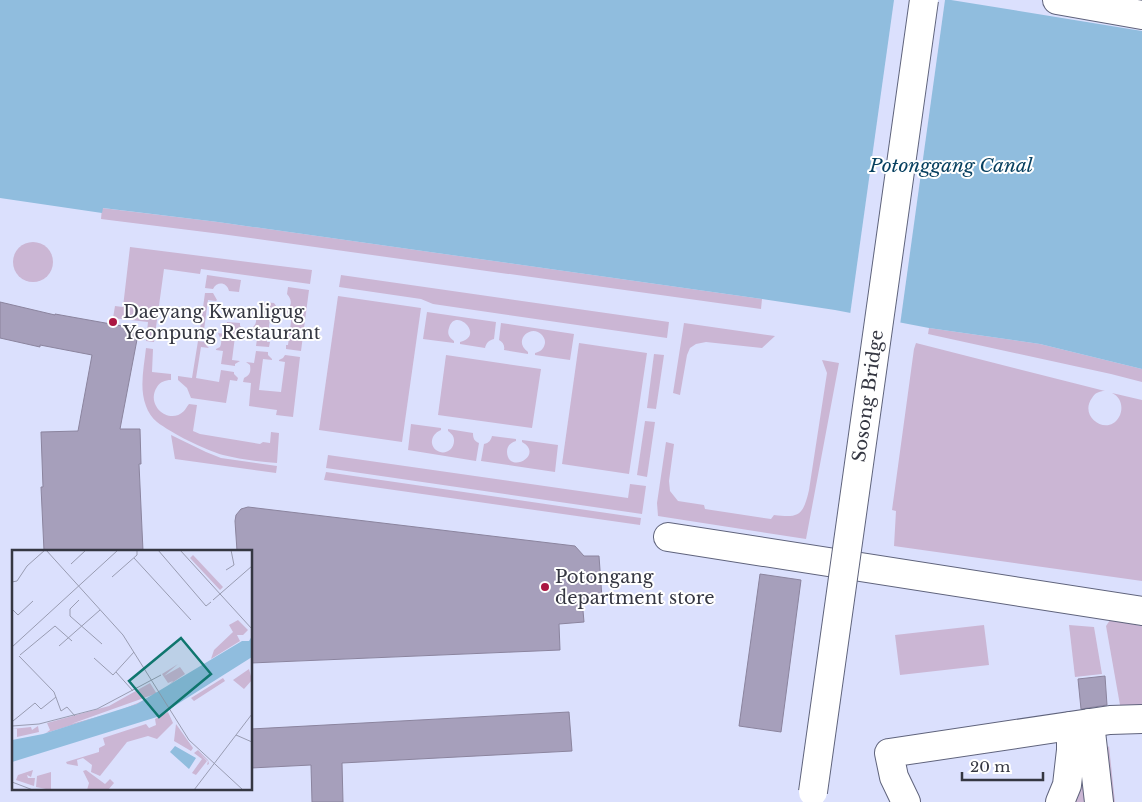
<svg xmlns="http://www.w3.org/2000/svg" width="1142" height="802" font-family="'Libre Baskerville',serif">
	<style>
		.green { fill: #cbb6d4 }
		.water { fill: #90bdde }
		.pier { fill: #dbe0fd }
		.building { fill: #a69fbb; stroke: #8b849e }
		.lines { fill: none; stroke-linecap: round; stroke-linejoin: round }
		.minor-casing { stroke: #5f637c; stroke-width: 30 }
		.minor { stroke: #fff; stroke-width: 28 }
		.minor-bridge-casing { stroke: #5f637c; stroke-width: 30; stroke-linecap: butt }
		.minor-bridge { stroke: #fff; stroke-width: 28 }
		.poi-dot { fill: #ab1642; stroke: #fff; stroke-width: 2 }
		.labels { text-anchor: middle; stroke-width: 4; stroke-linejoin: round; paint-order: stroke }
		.poi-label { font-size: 18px; fill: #353742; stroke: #fff; text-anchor: start }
		.street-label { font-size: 18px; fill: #353742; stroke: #fff }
		.water-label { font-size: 19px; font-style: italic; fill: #084060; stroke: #fff }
		.inset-road { fill: none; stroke: #999cb2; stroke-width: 1 }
		.view { fill: #0f766e; fill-opacity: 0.15; stroke: #0f766e; stroke-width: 2.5 }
		.inset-edge { fill: none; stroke: #353742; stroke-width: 2.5 }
	</style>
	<rect width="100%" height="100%" fill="#dbe0fd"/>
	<!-- green -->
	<g class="green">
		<path d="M102,208L218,222L762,299L761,309L221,234L101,219Z"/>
		<circle cx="33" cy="262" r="20"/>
		<path d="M130,247L312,270L310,284L201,269L200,274L164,269L154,342L146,341L148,322L113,318L115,306L123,307Z"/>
		<path d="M207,275L241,280L239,292L229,291C227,282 217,281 213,289L205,288Z"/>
		<path d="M341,275L669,322L667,338L433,304L421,299L339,287Z"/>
		<path d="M288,287L309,290L301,351L286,349V345H288L292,314L283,313L284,311C292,307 293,301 287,294Z"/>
		<path d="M205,293H213L217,300L216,301L208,300L204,330L212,332L211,333L206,337L199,336Z"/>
		<path d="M338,296L421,308L402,442L319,430Z"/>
		<path d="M264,302L274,303L279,310V312L271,311L267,342H270L269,347L256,346L258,332L249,330C254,327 257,324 256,317L251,313L262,314Z"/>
		<path d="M427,312L496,322L494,339C489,340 486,343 485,348L460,344V342C486,336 455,306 449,328C447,334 449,337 454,341V343L423,339Z"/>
		<path d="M227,322L240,323V326L244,329H236L232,360L240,361L235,364V366L221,364L223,351L216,350V349L220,347C223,340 220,339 218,333L225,334Z"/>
		<path d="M501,323L574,334L570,360L535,355V353C540,352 544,349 545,343C545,339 544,338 542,335C531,323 512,341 528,352V354L504,350C505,346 503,342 499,340Z"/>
		<path d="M684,323L775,336L762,348L706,342L696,344L690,348L687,355L680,395L673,393Z"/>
		<path d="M929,328L1040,344L1142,369V382L1111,374L928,334Z"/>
		<path d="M198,341L205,342L206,345L209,348L201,347L196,378L219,382L221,370L234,372V374L238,378L237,381L230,380L226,403L191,398L187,388L178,380V376L192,378Z"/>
		<path d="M579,343L647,353L629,474L562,464Z"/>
		<path d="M916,343L1105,391C1099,391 1095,393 1092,398C1078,417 1108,437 1119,417C1124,408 1121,397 1112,393L1142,400V581L894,546L896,511L892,510L914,349Z"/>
		<path d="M146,348L153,349L152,372L171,374V380C165,380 160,382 157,387C145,405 169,426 184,411C186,409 187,406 189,404L197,405L193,431L200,434L260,444L263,442L270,443L271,432L279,433L277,463C259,462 240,459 223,455C205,450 171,433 157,422C152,418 148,412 146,406C139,388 144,367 146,348Z"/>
		<path d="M256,351L268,352V355L272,359V360L263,359L259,390L281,392L285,362L279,361V360L283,358L285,355L300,357L293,417L276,415L277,410L249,406L251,383L243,382L244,378C250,375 251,372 250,365L246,362L254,363Z"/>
		<path d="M654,354L664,355L656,409L647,408Z"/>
		<path d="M446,355L541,369L532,428L438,415Z"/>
		<path d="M822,360L839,363L806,539L658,516L657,503L666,442L674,444L669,481L670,491L678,501L704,505L705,509L771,519L774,515C799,518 803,516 809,490L827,373Z"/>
		<path d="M645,421L655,422L647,477L637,475Z"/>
		<path d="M411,424L441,428V430C433,433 428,443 436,450C444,456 454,450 454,441C454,436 452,434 448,431V429L473,433C473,438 474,441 479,443L476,461L408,450Z"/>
		<path d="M171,435L206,452L221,458L277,466L276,473L175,459Z"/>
		<path d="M492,436L516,439V441C510,443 507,446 507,452C508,475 545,455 522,442V440L558,445L555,472L481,461L484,444C489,443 491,440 492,436Z"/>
		<path d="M328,455L628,498L630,484L646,486L642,514L326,468Z"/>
		<path d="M326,472L641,518L640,525L324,480Z"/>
		<path d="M1110,620L1142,626V707L1129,709L1120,705L1106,626Z"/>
		<path d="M984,625L989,665L900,675L895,635Z"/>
		<path d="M1069,625L1094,627L1102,674L1075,677Z"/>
		<path d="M1109,746L1115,802H1109L1103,753Z"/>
		<path d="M1080,786C1087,787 1090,796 1094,802H1072Z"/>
	</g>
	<!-- water -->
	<path class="water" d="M0,0H951L1142,31V369L1040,344L929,328L835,310L762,299L218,222L103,208L102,213L0,198Z"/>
	<!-- pier -->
	<path class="pier" d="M894,0H945L900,325L850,315Z"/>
	<!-- building -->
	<g class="building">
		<path d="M0,302L55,315V314L139,329L120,429H140L141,464H139L143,551H44L41,487H43L41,432L78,431L92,355L40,345V347L0,338Z"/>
		<path d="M248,507L575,546L584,556H599L602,598L582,599L584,622L559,624L560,650L251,663V551H237L235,521L236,515L241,509Z"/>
		<path d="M760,574L801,580L781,732L739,726Z"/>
		<path d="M1105,676L1107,705L1081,709L1078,679Z"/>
		<path d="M569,712L572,751L342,763L343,802H312L311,765L251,768V729Z"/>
	</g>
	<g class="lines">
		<!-- minor casing -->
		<g class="minor-casing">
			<g id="minor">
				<path d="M1057,0L1142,15"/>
				<path d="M668,537L1142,611"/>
				<path d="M1090,723L1099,802"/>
				<path d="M906,802L894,777L889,753L1110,720L1142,719"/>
				<path d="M1060,802L1067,785L1071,750V726"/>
			</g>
		</g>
		<!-- minor -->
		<use href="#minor" class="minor"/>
		<!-- minor-bridge casing -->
		<g class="minor-bridge-casing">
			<path id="minor-bridge" d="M813,792L924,0"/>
		</g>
		<!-- minor-bridge -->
		<use href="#minor-bridge" class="minor-bridge"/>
	</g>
	<!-- markers -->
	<g class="poi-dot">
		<circle cx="113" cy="322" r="5"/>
		<circle cx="545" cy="587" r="5"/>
	</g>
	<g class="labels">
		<!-- poi labels -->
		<g class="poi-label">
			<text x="123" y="318">Daeyang Kwanligug<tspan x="123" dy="21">Yeonpung Restaurant</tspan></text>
			<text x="555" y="583">Potongang<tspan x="555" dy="21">department store</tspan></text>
		</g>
		<!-- street labels -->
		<g class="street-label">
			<text transform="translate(868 396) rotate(-82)" y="6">Sosong Bridge</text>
		</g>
		<!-- water labels -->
		<g class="water-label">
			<text x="951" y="172">Potonggang Canal</text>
		</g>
	</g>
	<!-- overview -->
	<g transform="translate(12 550)">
		<rect width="240" height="240" fill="#dbe0fd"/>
		<path d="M181,5L211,37L208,40L178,8ZM226,70L236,80L231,85H225L228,91L199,109L202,100L221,82L217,75ZM166,114L152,126L168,117L173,124L157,135L161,131L156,133L150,124ZM237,119L240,130L232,139L221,130ZM211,128L213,131L182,151L179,148ZM138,133L145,144L131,152L104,162L128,152L143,144L59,174L96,164L34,183L38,180L35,173L97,156ZM156,162L161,173L145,189L136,186L115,192L88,226L79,222L80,215L71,208L65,210L66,216L55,214L54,212L87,202V198L93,195L91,188L134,174L137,178L144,175L143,169ZM164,174L181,198L179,201L162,191ZM26,176L27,182L5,187V179H0L19,177L20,180ZM186,200L196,210L197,214L195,215L196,211L187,203L195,211L184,225L180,223L190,209L182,203ZM21,220L19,227L15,225L16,228H23L22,236L4,230L6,225ZM74,220L93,234L98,229L102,233L96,240H75L77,233L71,221ZM39,222V240L24,237L25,226Z" fill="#cbb6d4"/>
		<path d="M240,86V107L145,167L0,212V190L31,184L125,154L230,91H237ZM163,196L184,208L177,219L158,202Z" fill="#90bdde"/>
		<path class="inset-road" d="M34,0L111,85L177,190L231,240M146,0L194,56L199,52M168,0L240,79M122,8L179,70M59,14L74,0M214,20L222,15L219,0M100,27L125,5V0M0,32L5,31L15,16L33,0M67,50L58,59V66L90,94M201,50L240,16M0,59L6,65L21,51M47,96L88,60M0,97L106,0M8,105L43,76L60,91M7,106L42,142L49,161L55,157L63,166M82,108L101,125L122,102M104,122L121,141M1,171L23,153L29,159L44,147M0,176L27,174L85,159L149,125M224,185L240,192M0,232L21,240M182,240L240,164"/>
		<path class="view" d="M169,88L199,124L147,167L117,131Z"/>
		<rect width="240" height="240" class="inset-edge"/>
	</g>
	<!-- scale -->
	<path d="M962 772v8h81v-8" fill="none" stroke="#353742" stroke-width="2.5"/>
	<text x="970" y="772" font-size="15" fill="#353742" stroke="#ffffff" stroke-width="4" paint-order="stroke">20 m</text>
</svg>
